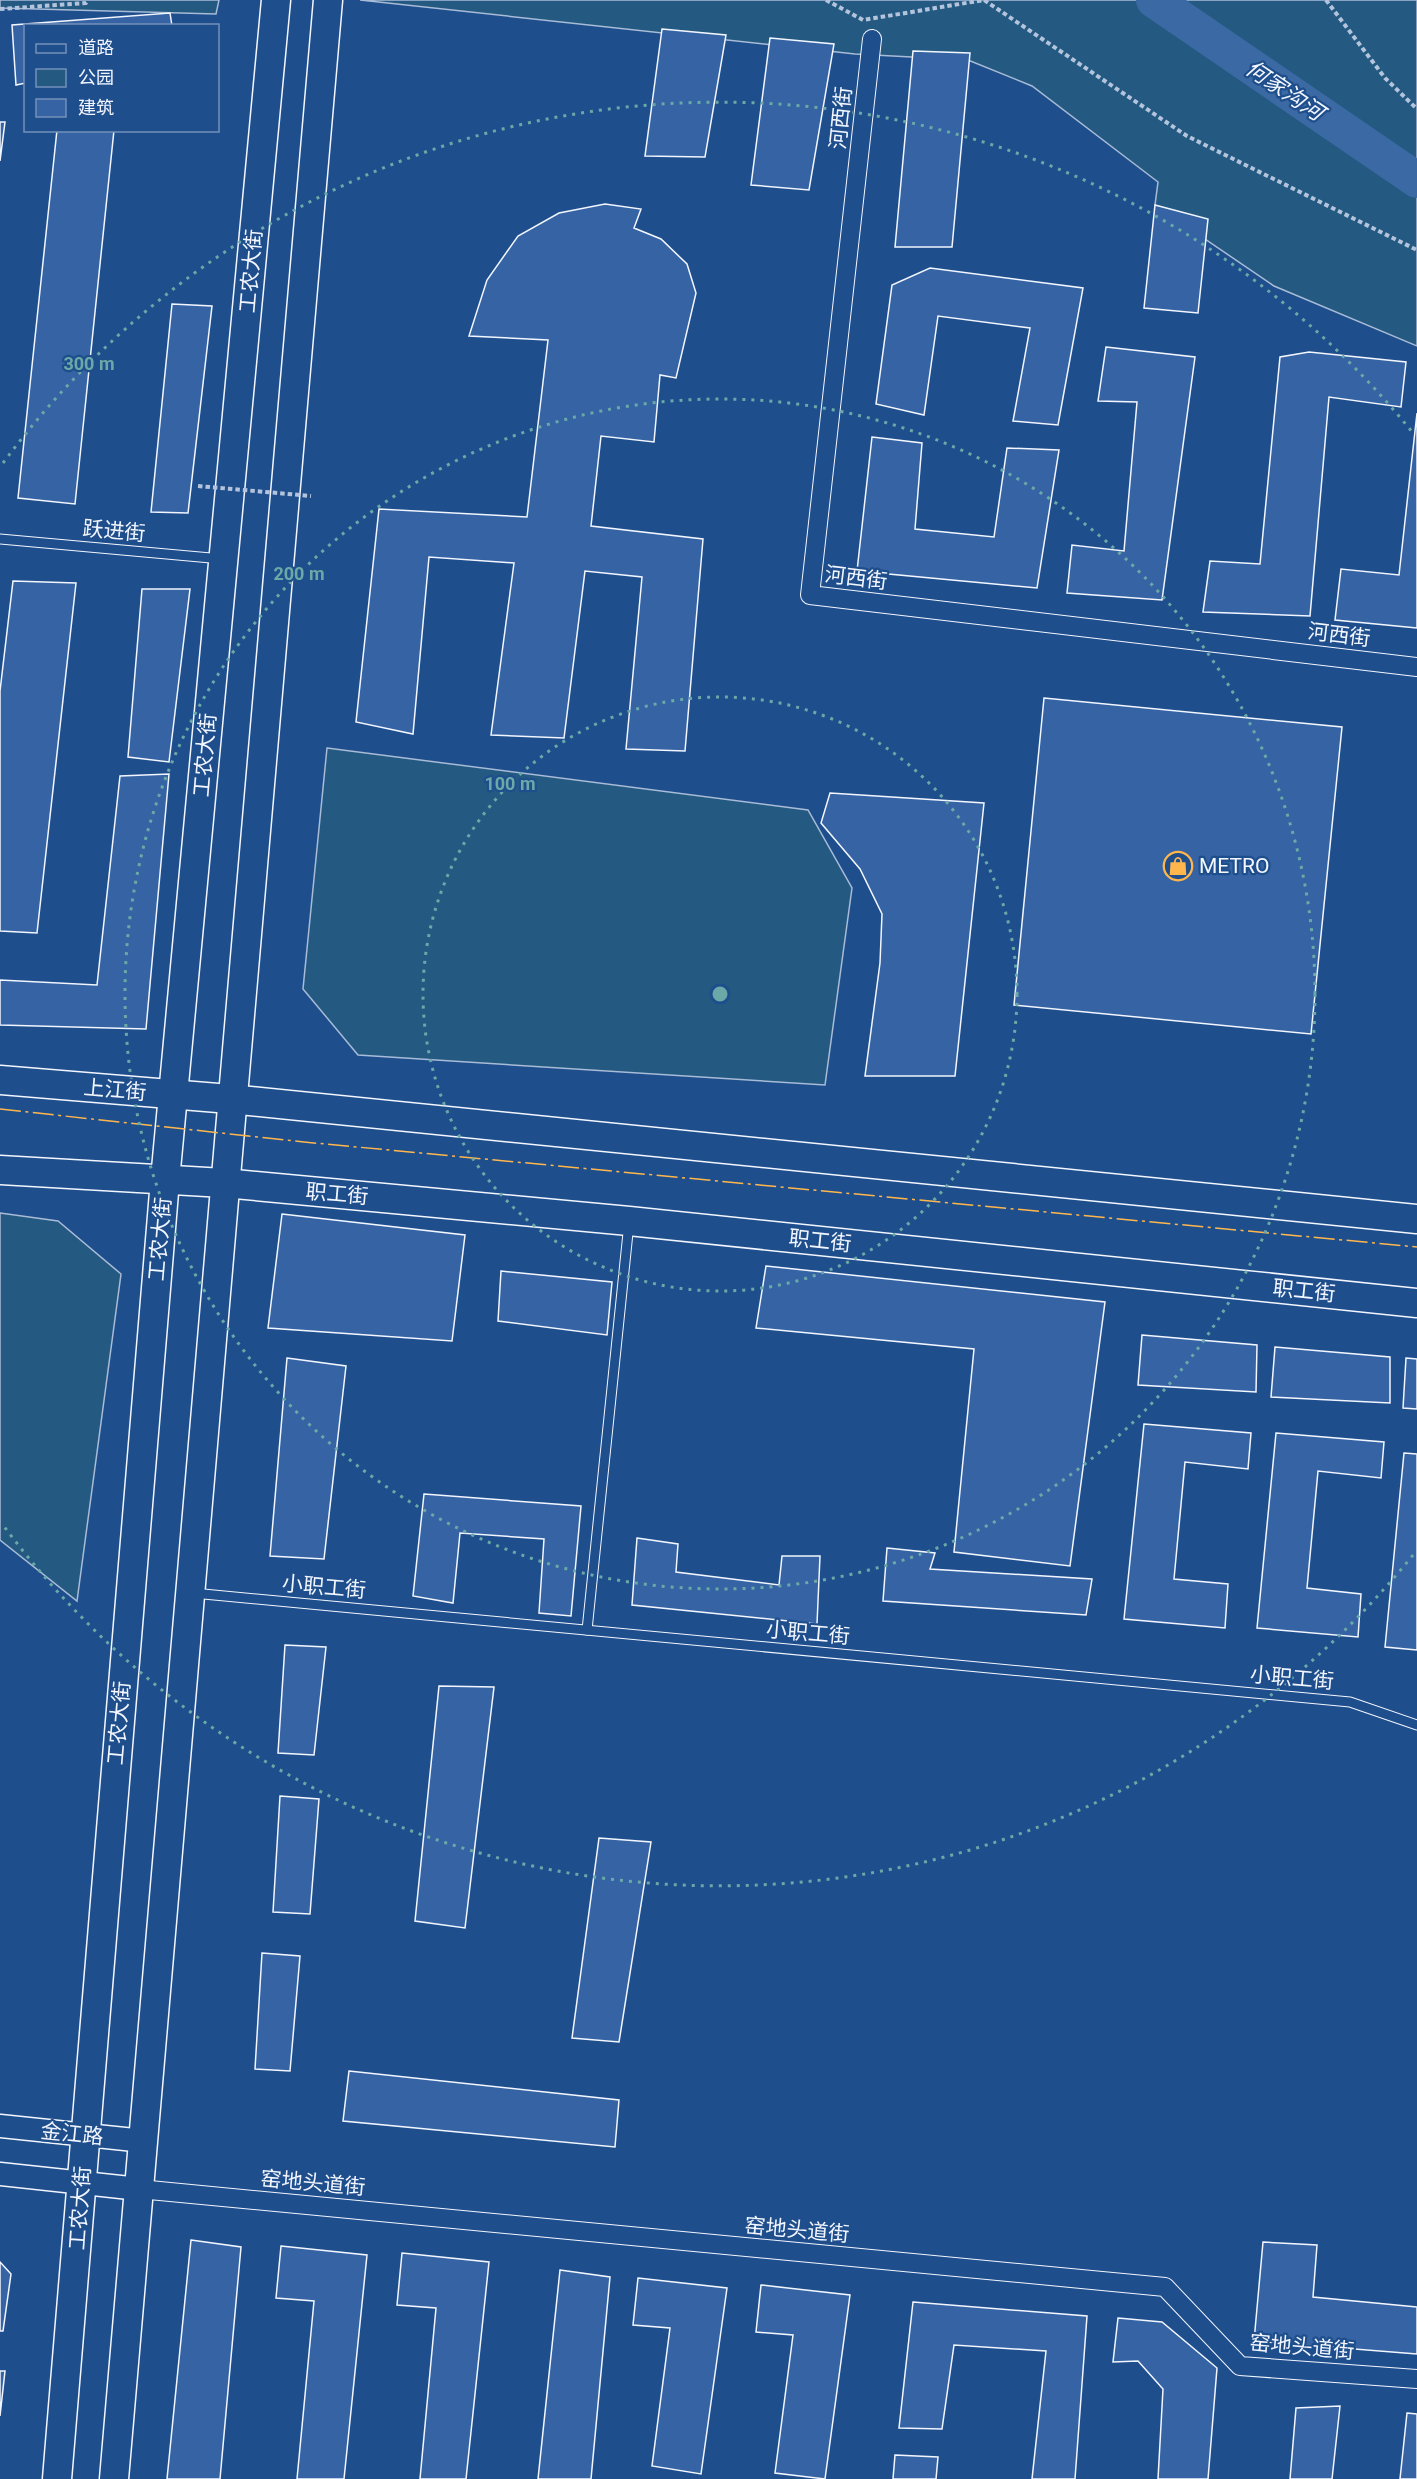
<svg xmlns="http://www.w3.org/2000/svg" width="1417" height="2479" font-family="Roboto,'Noto Sans SC',sans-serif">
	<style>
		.green { fill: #245a82; stroke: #a8bbd7; stroke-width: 1.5 }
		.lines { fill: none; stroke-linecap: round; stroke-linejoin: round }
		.river { stroke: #3b69a3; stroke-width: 36 }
		.building { fill: #3563a3; stroke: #f2f6ff; stroke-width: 1.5 }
		.service-casing { stroke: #f2f6ff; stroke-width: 11 }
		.minor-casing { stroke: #f2f6ff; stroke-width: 20 }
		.tertiary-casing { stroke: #f2f6ff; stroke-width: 25 }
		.primary-casing { stroke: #f2f6ff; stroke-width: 31 }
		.path { stroke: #b3c4dc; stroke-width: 4; stroke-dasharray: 4.5 3; stroke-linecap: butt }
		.service { stroke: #1f4e8c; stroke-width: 9 }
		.minor { stroke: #1f4e8c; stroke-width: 18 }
		.tertiary { stroke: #1f4e8c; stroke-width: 22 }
		.primary { stroke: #1f4e8c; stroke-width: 28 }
		.path-bridge { stroke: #b3c4dc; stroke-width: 4; stroke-dasharray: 4.5 3; stroke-linecap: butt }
		.power { stroke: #ffb74d; stroke-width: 1.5; stroke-dasharray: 21 4.5 3 4.5; stroke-linecap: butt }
		.ring { fill: none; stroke: #6aa9a8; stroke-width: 3; stroke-dasharray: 3 6 }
		.labels { text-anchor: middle; stroke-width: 4.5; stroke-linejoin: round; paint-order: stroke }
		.street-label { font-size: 21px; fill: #f2f6ff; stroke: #1f4e8c }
		.poi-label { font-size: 21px; fill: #f2f6ff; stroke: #1f4e8c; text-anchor: start }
		.water-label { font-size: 22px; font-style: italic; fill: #f2f6ff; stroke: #1f4e8c }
		.centre { fill: #6aa9a8; stroke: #1f4e8c; stroke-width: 3 }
		.ring-label { font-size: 18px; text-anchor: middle; font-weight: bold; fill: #6aa9a8; stroke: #1f4e8c; stroke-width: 4.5; stroke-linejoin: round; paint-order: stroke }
	</style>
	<rect width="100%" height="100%" fill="#1f4e8c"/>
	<!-- green -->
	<g class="green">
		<path d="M0,0H219L216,14L0,8Z"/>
		<path d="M360,0H1417V346L1274,286L1155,205L1158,182L1032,86L968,60L855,54Z"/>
		<path d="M327,748L808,810L852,888L825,1085L358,1055L303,989Z"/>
		<path d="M0,1213L58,1221L121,1274L77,1601L0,1540Z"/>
	</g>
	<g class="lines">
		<!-- river -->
		<path class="river" d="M1154,0L1417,180"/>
	</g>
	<!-- building -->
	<g class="building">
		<path d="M170,13L172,26H26V83L16,85L12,25Z"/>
		<path d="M662,29L726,35L705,157L645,156Z"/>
		<path d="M770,38L834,44L809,190L751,185Z"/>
		<path d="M913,51L970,53L952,247H895Z"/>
		<path d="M0,122H5L0,161Z"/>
		<path d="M57,130H114L75,504L18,498Z"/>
		<path d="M605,204L641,209L634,228L661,239L687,264L696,293L676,378L660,375L654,442L601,436L591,526L703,539L685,751L626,749L642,577L585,571L564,738L491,735L514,563L429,557L413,734L356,722L379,509L527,517L548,340L469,336L487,280L518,236L559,213Z"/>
		<path d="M1155,205L1208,219L1198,313L1144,308Z"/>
		<path d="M930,268L1083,288L1058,425L1013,421L1030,328L938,316L924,415L876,404L892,285Z"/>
		<path d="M172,304L212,306L188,513L151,512Z"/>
		<path d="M1106,347L1195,357L1162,600L1067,593L1072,545L1124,551L1137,402L1098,401Z"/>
		<path d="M1309,352L1406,362L1401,407L1329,397L1310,616L1203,612L1210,561L1260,564L1280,357Z"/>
		<path d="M1417,413V628L1335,620L1341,569L1399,575Z"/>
		<path d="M872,437L922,443L915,529L994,537L1007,448L1059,450L1037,588L857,571Z"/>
		<path d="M13,581L76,583L37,933L0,931V691Z"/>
		<path d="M142,589H190L169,762L128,757Z"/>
		<path d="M1044,698L1342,727L1311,1034L1014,1005Z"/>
		<path d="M169,774L146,1029L0,1025V980L97,985L120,776Z"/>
		<path d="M830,793L984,803L955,1076H865L880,963L882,914L860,869L821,823Z"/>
		<path d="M282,1214L465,1235L452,1341L268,1328Z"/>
		<path d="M766,1266L1105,1302L1070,1566L954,1552L974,1349L756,1328Z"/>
		<path d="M501,1271L612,1282L607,1335L498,1321Z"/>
		<path d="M1142,1335L1257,1345L1256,1392L1138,1385Z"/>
		<path d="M1275,1347L1390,1357V1403L1271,1397Z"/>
		<path d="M287,1358L346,1366L324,1559L270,1556Z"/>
		<path d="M1406,1358L1417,1359V1409L1403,1408Z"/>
		<path d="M1144,1424L1251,1433L1248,1469L1185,1462L1174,1579L1228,1584L1225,1628L1124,1619Z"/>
		<path d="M1276,1433L1384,1442L1381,1478L1318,1471L1307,1588L1361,1594L1358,1637L1257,1628Z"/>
		<path d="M1404,1453L1417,1454V1650L1385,1647Z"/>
		<path d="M424,1494L581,1506L571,1616L539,1613L544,1539L460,1533L453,1603L413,1596Z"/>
		<path d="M637,1538L678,1544L676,1572L779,1585L782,1556H820L817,1624L632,1605Z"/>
		<path d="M887,1548L935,1553L930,1569L1092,1579L1086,1615L883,1601Z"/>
		<path d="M285,1645L326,1647L314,1755L278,1753Z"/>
		<path d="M439,1686L494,1687L465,1928L415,1921Z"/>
		<path d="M280,1796L319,1799L310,1914L273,1912Z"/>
		<path d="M599,1838L651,1842L619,2042L572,2038Z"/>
		<path d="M262,1953L300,1956L290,2071L255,2069Z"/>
		<path d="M349,2071L619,2100L615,2147L343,2121Z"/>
		<path d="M191,2240L241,2247L220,2479H167Z"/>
		<path d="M1263,2242L1317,2245L1313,2297L1417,2307V2354L1254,2341Z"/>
		<path d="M281,2246L367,2255L344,2479H297L314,2301L276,2298Z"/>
		<path d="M402,2253L489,2262L466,2479H420L436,2308L397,2305Z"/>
		<path d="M0,2262L11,2274L3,2331H0Z"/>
		<path d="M560,2270L610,2277L591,2479H538Z"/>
		<path d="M638,2278L727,2288L701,2474L652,2466L670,2328L633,2325Z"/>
		<path d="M761,2285L850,2295L825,2479L775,2473L793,2335L756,2332Z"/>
		<path d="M913,2302L1087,2316L1075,2479H1032L1046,2351L954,2345L942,2429L899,2428Z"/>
		<path d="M1118,2318L1162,2322L1217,2368L1208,2479H1158L1163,2389L1138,2361L1113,2362Z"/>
		<path d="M0,2371H5L0,2416Z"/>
		<path d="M1340,2406L1332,2479H1290L1296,2408Z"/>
		<path d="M1407,2413L1417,2414V2479H1400Z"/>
		<path d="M895,2455L938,2457L936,2479H893Z"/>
	</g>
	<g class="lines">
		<!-- service casing -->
		<g class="service-casing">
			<g id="service">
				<path d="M0,539L222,559"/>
				<path d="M193,1593L1350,1702L1417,1725"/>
				<path d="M587,1630L629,1223"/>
			</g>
		</g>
		<!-- minor casing -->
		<g class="minor-casing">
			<g id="minor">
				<path d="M872,39L810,595L1417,667"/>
				<path d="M139,2189L1165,2287L1240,2366L1417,2379"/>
			</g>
		</g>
		<!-- tertiary casing -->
		<g class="tertiary-casing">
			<g id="tertiary">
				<path d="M0,2126L144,2141"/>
				<path d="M0,2174L139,2189"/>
			</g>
		</g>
		<!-- primary casing -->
		<g class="primary-casing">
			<g id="primary">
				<path d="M0,1080L230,1099L1417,1219"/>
				<path d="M0,1170L224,1183L629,1221L1417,1303"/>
				<path d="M57,2479L165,1180L276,0"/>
				<path d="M114,2479C186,1653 255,826 328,0"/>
			</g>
		</g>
		<!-- path -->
		<g class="path">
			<path d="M826,0L863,20L984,0L1187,136L1417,250"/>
			<path d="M1326,0L1385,78L1417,109"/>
			<path d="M0,9L86,3L88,0"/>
		</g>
		<!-- service -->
		<use href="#service" class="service"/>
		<!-- minor -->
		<use href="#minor" class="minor"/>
		<!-- tertiary -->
		<use href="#tertiary" class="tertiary"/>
		<!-- primary -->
		<use href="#primary" class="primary"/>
		<!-- path-bridge -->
		<path class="path-bridge" d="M198,486L311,496"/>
		<!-- power -->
		<path class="power" d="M0,1109L304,1142L1417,1247"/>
	</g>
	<!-- distance rings -->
	<g class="ring">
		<circle cx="720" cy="994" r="297"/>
		<circle cx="720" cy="994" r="595"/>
		<path d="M1413 1555A892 892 0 0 1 3 1525M3 463A892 892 0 0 1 1413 433"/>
	</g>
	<!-- icons -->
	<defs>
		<g id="shop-ring" transform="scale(1.5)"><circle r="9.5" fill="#1f4e8c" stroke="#ffb74d" stroke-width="1.5"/><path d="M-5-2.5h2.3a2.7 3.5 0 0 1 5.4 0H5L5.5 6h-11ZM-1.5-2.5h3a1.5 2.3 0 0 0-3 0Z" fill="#ffb74d"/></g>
	</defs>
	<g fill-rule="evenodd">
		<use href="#shop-ring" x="1178" y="866"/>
	</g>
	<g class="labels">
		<!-- street labels -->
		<g class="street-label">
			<text transform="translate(841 118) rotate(-84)" y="7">河西街</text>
			<text transform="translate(251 271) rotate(-85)" y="7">工农大街</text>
			<text transform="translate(114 531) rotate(5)" y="7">跃进街</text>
			<text transform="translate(856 578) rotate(7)" y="7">河西街</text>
			<text transform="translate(1339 635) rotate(7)" y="7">河西街</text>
			<text transform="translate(205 755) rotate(-85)" y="7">工农大街</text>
			<text transform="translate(115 1090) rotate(5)" y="7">上江街</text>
			<text transform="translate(337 1194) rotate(5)" y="7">职工街</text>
			<text transform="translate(160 1239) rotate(-85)" y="7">工农大街</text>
			<text transform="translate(820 1241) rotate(6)" y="7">职工街</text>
			<text transform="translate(1304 1291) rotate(6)" y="7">职工街</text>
			<text transform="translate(324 1587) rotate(5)" y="7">小职工街</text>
			<text transform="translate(808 1633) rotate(5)" y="7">小职工街</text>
			<text transform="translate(1292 1678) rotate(5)" y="7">小职工街</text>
			<text transform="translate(119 1723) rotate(-85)" y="7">工农大街</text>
			<text transform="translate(72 2134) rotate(6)" y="7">金江路</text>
			<text transform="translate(313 2183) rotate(5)" y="7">窑地头道街</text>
			<text transform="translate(80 2208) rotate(-86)" y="7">工农大街</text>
			<text transform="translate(797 2230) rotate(5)" y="7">窑地头道街</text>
			<text transform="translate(1302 2347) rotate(5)" y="7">窑地头道街</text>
		</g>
		<!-- poi labels -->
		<g class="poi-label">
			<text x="1199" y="873">METRO</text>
		</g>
		<!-- water labels -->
		<g class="water-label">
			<text transform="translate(1285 90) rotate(34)" y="8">何家沟河</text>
		</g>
	</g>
	<circle cx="720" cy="994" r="9" class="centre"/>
	<g class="ring-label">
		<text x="89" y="370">300 m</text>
		<text x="299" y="580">200 m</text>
		<text x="510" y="790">100 m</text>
	</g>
	<!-- legend -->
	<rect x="24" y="24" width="195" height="108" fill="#1f4e8c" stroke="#7391ba" stroke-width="1.5"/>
	<rect x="36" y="44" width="30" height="9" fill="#1f4e8c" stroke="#7391ba" stroke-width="1.5"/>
	<text x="78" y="54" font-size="18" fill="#f2f6ff">道路</text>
	<rect x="36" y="69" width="30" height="18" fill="#245a82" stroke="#7391ba" stroke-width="1.5"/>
	<text x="78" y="84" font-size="18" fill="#f2f6ff">公园</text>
	<rect x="36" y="99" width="30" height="18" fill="#3563a3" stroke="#7391ba" stroke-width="1.5"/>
	<text x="78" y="114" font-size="18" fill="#f2f6ff">建筑</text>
</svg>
